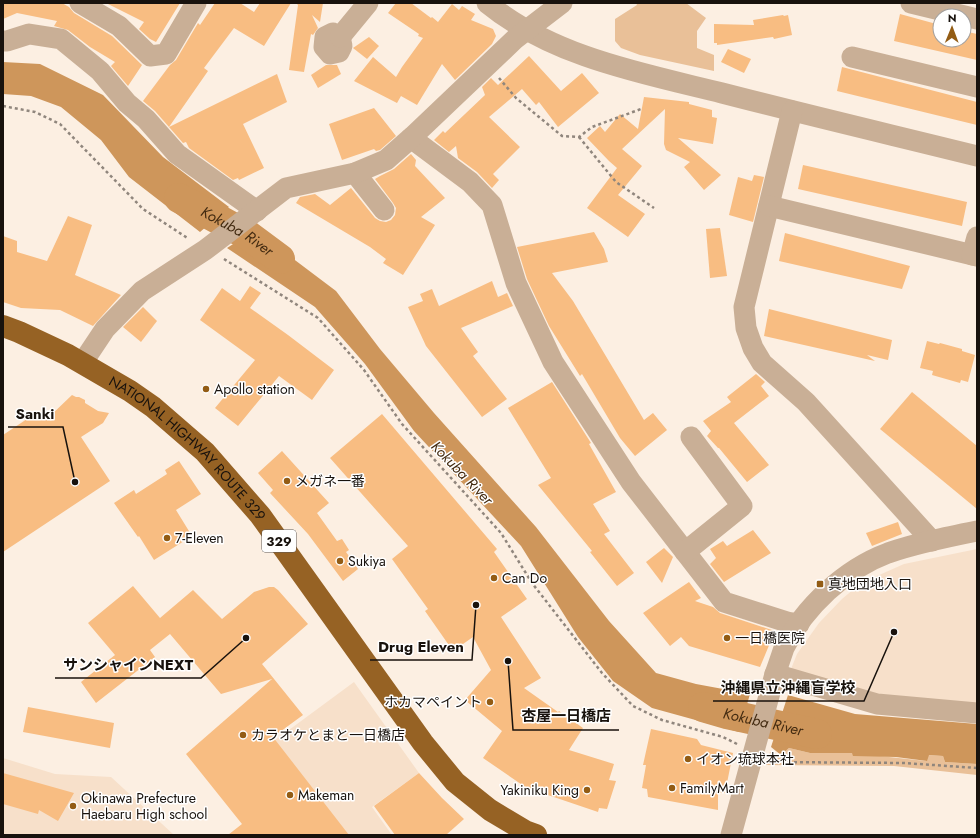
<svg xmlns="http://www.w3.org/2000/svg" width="980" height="838" font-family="Jost,'Noto Sans JP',sans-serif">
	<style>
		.built { fill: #f7e0ca }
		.green { fill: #e9c098 }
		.water { fill: #ce965b }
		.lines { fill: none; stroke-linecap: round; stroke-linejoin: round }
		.river { stroke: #ce965b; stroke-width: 30 }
		.building { fill: #f8bd82 }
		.path { stroke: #90867d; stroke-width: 2.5; stroke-dasharray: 3 3; stroke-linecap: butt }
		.minor { stroke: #c9af96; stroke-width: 21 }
		.highway { stroke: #966224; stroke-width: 22 }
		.poi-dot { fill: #935c14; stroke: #fff; stroke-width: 1.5 }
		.labels { text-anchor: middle; stroke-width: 3; stroke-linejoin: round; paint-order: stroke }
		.shield { fill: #fff; stroke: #5d5956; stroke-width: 1 }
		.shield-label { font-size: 13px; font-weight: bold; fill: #18120d }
		.poi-label { font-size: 14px; fill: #18120d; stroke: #fff; text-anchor: start }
		.street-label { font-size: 14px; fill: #18120d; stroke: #fff }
		.water-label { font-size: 15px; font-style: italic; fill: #432b11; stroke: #fff }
		.leader { fill: none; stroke: #18120d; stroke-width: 1.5 }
		.callout-dot { fill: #18120d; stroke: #fff; stroke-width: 1.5 }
		.callout-label { font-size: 15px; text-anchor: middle; font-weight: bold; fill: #18120d; stroke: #fff; stroke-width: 3; stroke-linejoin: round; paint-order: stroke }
	</style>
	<rect width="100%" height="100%" fill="#fcefe2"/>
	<!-- built -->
	<g class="built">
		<path d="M977,549V704L864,694L791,669L797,654L819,623L842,599L854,589L868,580L904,564Z"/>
		<path d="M354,682L419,773L372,807L392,835H228L269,804L240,766Z"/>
		<path d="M3,758L55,774L111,777L174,835H3Z"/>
	</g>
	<!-- green -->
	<g class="green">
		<path d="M636,3H686L706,18L697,31V48L714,55V71L640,55L621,48L615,41V19L637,5Z"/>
		<path d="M789,748L810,753H852L926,761L928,755L943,756L945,762L977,764V775L894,766L766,765L770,752L781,755Z"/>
	</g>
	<!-- water -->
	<g class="water">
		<path d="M3,62L40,64L103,95L163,157L229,207L200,232L129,177L101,140L61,107L31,96L3,94Z"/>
		<path d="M255,230L336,291L380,349L434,413L536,527L609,621L656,673L696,684L750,694L739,732L652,708L613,681L578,637L521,546L414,431L365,364L315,307L227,248Z"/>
		<path d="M788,695L855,714L977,724V764L945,762L943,756L929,755L927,761L896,757L853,756L852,753H810L789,748L781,755L771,747Z"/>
	</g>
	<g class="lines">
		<!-- river -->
		<g class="river">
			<path id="s1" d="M179,198L249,236L280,259"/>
			<path id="s2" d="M703,707L727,714L817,734"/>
		</g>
	</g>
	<!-- building -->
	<g class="building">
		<path d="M3,3H62L69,7L74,13L112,36L142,65L128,86L111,66L115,62L90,47L68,30L54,26L57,21L17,13L3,19Z"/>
		<path d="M106,3H180L156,42L150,39L139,29L144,22Z"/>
		<path d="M215,3H240L254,12L260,3H291L264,46L234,28L204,68L208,71L169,127L155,111L143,101L170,65L176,60L198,23L200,25Z"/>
		<path d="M296,3H323L320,22L312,15L318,28L313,35L311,34L304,72L289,70L298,5Z"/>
		<path d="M396,3H411L431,18L432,17L438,22L452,4L459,10L462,6L475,14L471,20L493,29L496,36L492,44L455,80L442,64L417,105L401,96L397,103L354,81L373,57L396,77L402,67L423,38L418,36L419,34L388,13Z"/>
		<path d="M900,14L940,25V40H964V31L977,34V60L894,41Z"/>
		<path d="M783,15L784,16L788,15L792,35L774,39L773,37L717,45V43H714V24L754,25L753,20Z"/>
		<path d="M369,37L379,46L367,59L353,48Z"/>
		<path d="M728,49L751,59L744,73L721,62Z"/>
		<path d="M529,56L561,91L582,73L599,93L558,127L539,102L536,105L522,89L489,117L520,147L493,174L499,180L492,188L477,172L458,158L456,146L449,152L434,140L443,131L445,133L485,95L482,87L491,78L498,85Z"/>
		<path d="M326,65H337L341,74L318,88L311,75Z"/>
		<path d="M842,67L977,102V125L837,91Z"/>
		<path d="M277,74L287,102L243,124L264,168L239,180L238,178L233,180L189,148L186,142L183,143L169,127Z"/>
		<path d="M644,97L689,102V104L712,110V117L717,118L713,144L678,138L721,175L704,190L684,167L690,162L666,150L664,144L665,109L622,149L642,166L618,195L645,214L628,237L587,208L617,168L609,161L587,138L600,126L605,132L620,114L638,129Z"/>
		<path d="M374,108L396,136L380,150L376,151L374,149L342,160L329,124Z"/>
		<path d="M411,154L416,160L415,166L445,198L421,217L435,225L403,275L383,263L386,259L370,247L296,203L300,197L315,194L330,205L351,188L375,218L380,221L386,222L391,220L395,215L396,208L393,203L375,179L380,176L394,169Z"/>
		<path d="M803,165L967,202L962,226L798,189Z"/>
		<path d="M754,175L764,177L753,222L729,215L738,177L752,181Z"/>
		<path d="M68,216L92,225L75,275L121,295L93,326L60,310L21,308L3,302V236L17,241V252L47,261Z"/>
		<path d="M720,228L727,276L710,278L706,229Z"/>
		<path d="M594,232L604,249L608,262L552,273L573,301L644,420L653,413L667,430L635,456L620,438L582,374L580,376L549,326L527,279L517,247Z"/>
		<path d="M785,233L910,266L902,289L779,261Z"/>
		<path d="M492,281L498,297L507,293L513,306L461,328L478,352L473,356L507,399L482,417L426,346L408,307L423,301L420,294L432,289L439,306Z"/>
		<path d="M250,286L261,293L250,308L288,335L334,370L312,400L279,376L238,426L215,408L255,360L200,320L222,288L240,301Z"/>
		<path d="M143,307L157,321L141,342L123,327Z"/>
		<path d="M769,309L892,340L888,360L867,355L875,361L764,336Z"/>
		<path d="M927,341L939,344L940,343L962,349V351L975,355L968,382L961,380L960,383L932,375L933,371L920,368Z"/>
		<path d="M756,374L765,382L761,386L769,396L734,423L769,465L747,482L719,448H718L707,436L711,431L703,421L731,402L727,397Z"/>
		<path d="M552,382L591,443L589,444L616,492L593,504L610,531L604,534L634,573L617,586L590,552L592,551L538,485L551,478L508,408Z"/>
		<path d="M912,392L977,446V509L880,429Z"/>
		<path d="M72,395L76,397H79L85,400V403L98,411L109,413L103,423L81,437L110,481L3,552V435L27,419L43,410L48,418Z"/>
		<path d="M382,414L497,549L494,552L527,599L501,617L541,678L524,688L558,712L559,711L583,728L569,750L614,764L609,780L616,781L607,809L599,808L598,812L539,792L537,795L483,758L502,731L465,700L491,670L473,637L453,651L425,611L428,609L392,559L408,546L330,458Z"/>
		<path d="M282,451L329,503L317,513L337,541L342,539L349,550L346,552L358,569L343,581L308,534L270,493L273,490L258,473Z"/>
		<path d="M179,461L201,494L176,510L192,536L154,560L139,536L138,537L114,503L134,490L136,494L167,474L165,470Z"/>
		<path d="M898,522L902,534L872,546L866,533Z"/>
		<path d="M753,530L771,553L724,582L710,564L716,558L710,549L723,541L727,546Z"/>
		<path d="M664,548L673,557L662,583L646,562Z"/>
		<path d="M689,582L701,598L695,601L713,607L720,613L775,631L760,667L689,646L681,637L670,646L643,613Z"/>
		<path d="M133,586L160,618L193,590L222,619L254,592L269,587H274L278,590L308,624L262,664L303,715L273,737L349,835H228L242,824L186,754L272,679L221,694L170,634L150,650L155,657L96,703L81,682L115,655L88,623Z"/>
		<path d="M28,707L114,723L110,748L23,732Z"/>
		<path d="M651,729L697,739L701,745L733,753L725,793H718V810L648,797L647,789L642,788L646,765H643Z"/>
		<path d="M3,773L74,793L58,821L39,810L38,814L3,804Z"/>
		<path d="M419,773L442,798L464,819L446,835H395L374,806Z"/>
	</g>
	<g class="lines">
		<!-- path -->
		<g class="path">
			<path d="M499,78L516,98L562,136L579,137L592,127L641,109"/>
			<path d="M3,106L35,112L60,124L143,209L189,239"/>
			<path d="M579,137L616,182L654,208"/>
			<path d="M224,259L318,318L364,370L402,424L501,533L532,583L602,673L633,706L662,720L723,737L737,744"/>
			<path d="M770,762L904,763L977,768"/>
		</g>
		<!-- minor -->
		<g class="minor">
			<path d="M80,3L119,26L150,56L166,54L196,3"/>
			<path d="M487,3C553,57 641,73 722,93C807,115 892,135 977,156"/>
			<path d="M911,3L977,19"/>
			<path d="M333,33L340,37L342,46L339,52L330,54L324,47L325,37Z"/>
			<path d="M340,37L368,3"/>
			<path d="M3,41H7L29,34L61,39L100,71L127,103L146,119L177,154L257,211"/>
			<path d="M852,57L977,87"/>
			<path d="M792,111L744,307L746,328L753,348L762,363L806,402L932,541"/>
			<path d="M411,138L470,182L492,205L516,283L553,362L631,482L724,602L787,622L799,624"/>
			<path d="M355,173L384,210"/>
			<path d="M769,206L977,256"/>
			<path d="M972,255L977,237"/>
			<path d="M83,362L105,329L142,291L205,250L286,188L355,173L386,160L411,138L515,39L562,3"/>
			<path d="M685,552L742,506L691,437"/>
			<path d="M775,674L877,704L977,713"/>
			<path d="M731,835L775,674C778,666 781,657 784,648C804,607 845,569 888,553C917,543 947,537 977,531"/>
		</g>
		<!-- highway -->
		<path class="highway" id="s3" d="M3,326L19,332L68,355L130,391L153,407L205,452L260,515L423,743L455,782L490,810L525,831L536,835"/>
	</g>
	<!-- markers -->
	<g class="poi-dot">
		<circle cx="206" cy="389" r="4"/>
		<circle cx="287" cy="481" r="4"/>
		<circle cx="167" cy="538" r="4"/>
		<circle cx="340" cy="561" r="4"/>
		<circle cx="494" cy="578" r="4"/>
		<rect x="816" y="580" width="8" height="8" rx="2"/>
		<circle cx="727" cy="638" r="4"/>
		<circle cx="490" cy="702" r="4"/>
		<circle cx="243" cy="735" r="4"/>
		<circle cx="688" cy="759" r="4"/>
		<circle cx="672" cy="788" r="4"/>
		<circle cx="587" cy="790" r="4"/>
		<circle cx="290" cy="795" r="4"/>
		<circle cx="73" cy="806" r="4"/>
	</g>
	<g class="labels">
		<!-- shield labels -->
		<rect class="shield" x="262" y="530" width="34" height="22" rx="3"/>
		<g class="shield-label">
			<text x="279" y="546">329</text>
		</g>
		<!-- poi labels -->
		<g class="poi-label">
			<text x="214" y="394">Apollo station</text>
			<text x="295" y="486">メガネ一番</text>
			<text x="175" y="543">7-Eleven</text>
			<text x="348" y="566">Sukiya</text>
			<text x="502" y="583">Can Do</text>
			<text x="828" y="589">真地団地入口</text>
			<text x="735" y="643">一日橋医院</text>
			<text x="482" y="707" text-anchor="end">ホカマペイント</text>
			<text x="251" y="740">カラオケとまと一日橋店</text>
			<text x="696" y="764">イオン琉球本社</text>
			<text x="680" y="793">FamilyMart</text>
			<text x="579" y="795" text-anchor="end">Yakiniku King</text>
			<text x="298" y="800">Makeman</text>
			<text x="81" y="803">Okinawa Prefecture<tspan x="81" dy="16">Haebaru High school</tspan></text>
		</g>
		<!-- street labels -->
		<g class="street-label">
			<text dy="5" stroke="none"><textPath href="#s3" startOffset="224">NATIONAL HIGHWAY ROUTE 329</textPath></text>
		</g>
		<!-- water labels -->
		<g class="water-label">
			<text dy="5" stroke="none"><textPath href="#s1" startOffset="67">Kokuba River</textPath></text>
			<text transform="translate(462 473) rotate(46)" y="5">Kokuba River</text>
			<text dy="5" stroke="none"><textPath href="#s2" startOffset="62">Kokuba River</textPath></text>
		</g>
	</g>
	<!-- callouts -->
	<path class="leader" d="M75 482L63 427H8M476 605L472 660H370M246 638L201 678H55M894 632L864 701H713M508 661L513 730H619"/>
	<g class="callout-dot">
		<circle cx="75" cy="482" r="4"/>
		<circle cx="476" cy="605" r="4"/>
		<circle cx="246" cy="638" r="4"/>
		<circle cx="894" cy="632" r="4"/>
		<circle cx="508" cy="661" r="4"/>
	</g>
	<g class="callout-label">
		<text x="35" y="419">Sanki</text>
		<text x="421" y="652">Drug Eleven</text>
		<text x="128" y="670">サンシャインNEXT</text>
		<text x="788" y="693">沖縄県立沖縄盲学校</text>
		<text x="566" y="721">杏屋一日橋店</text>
	</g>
	<!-- border -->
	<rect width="980" height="838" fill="none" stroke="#18120d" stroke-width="8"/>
	<!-- north arrow -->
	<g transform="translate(952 28) rotate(1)"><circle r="19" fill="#ffffff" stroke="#a3a09e"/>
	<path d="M0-3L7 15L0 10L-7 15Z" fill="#935c14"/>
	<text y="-6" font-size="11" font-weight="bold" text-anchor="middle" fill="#18120d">N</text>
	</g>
</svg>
